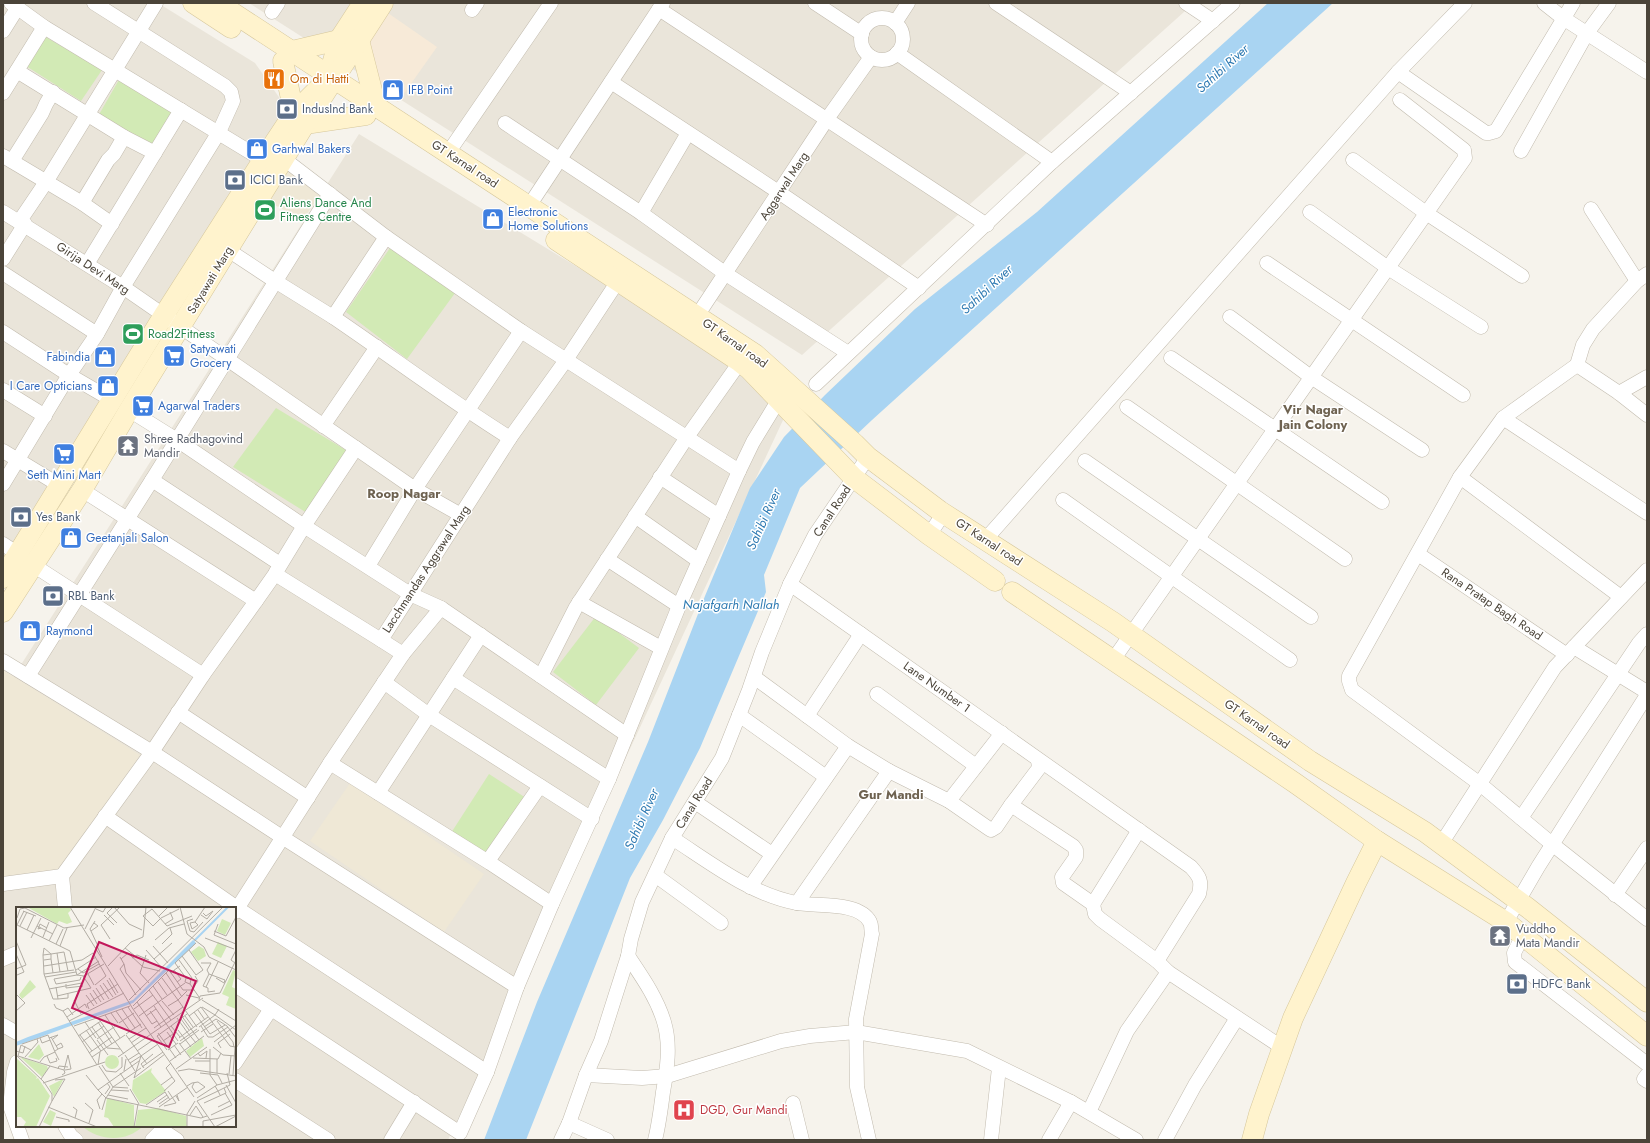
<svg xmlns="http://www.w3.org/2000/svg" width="1650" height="1143" font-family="Jost,sans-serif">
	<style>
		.residential { fill: #eae5da }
		.commercial { fill: #f7ead8 }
		.education { fill: #efe8d6 }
		.green { fill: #d2eab5 }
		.water { fill: #a9d4f2 }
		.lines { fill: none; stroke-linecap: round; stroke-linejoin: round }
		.street-casing { stroke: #c2bbae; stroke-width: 15 }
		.secondary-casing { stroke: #d6c79b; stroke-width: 21 }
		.street { stroke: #fff; stroke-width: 14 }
		.secondary { stroke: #fff3cd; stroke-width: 20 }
		.labels { text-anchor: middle; stroke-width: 3; stroke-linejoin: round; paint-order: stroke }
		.food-label { font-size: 12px; fill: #c56008; stroke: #fff; text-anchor: start }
		.shop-label { font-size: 12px; fill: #366cbe; stroke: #fff; text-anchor: start }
		.service-label { font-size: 12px; fill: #4e5e75; stroke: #fff; text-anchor: start }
		.street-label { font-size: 12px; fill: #4b4439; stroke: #fff }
		.leisure-label { font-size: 12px; fill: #27864d; stroke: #fff; text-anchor: start }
		.worship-label { font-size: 12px; fill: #5b616d; stroke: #fff; text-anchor: start }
		.health-label { font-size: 12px; fill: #be3a42; stroke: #fff; text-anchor: start }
		.water-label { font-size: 13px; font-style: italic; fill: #2e7ab2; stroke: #fff }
		.neighbourhood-label { font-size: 13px; font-weight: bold; fill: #6e6250; stroke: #fff }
		.inset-river { fill: none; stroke: #a9d4f2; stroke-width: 2 }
		.inset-road { fill: none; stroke: #b2ada4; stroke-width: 1 }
		.view { fill: #c2185b; fill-opacity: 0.15; stroke: #c2185b; stroke-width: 2 }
		.inset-edge { fill: none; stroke: #4b4439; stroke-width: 2 }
	</style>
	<rect width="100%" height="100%" fill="#f6f3ec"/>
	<!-- residential -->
	<g class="residential">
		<path d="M3,3H158L255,63L288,110L3,567Z"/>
		<path d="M249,3H1194L802,355Z"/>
		<path d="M359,134L620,293L746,377L784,418L448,1140H85L62,1126H235V908H17V1098L3,1090V693Z"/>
	</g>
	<!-- commercial -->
	<path class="commercial" d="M388,13L437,47L398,102L377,89L365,43Z"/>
	<!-- education -->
	<g class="education">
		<path d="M284,167L321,193L303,220L265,200Z"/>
		<path d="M3,670L140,755L60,871L3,879Z"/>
		<path d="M350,783L484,874L444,932L310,841Z"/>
	</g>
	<!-- green -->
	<g class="green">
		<path d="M44,36L102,70L81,101L26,66Z"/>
		<path d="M120,78L177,110L153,151L97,118Z"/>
		<path d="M390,248L455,293L407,359L346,312Z"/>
		<path d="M276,408L349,452L307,513L233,467Z"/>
		<path d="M596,616L639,648L596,705L553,672Z"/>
		<path d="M489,774L526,798L488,857L451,833Z"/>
		<path d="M82,1126H143C126,1143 99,1141 82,1126Z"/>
	</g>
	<!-- water -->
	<path class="water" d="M1268,3H1333L872,420L800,488L764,575L766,592L700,748L663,820L630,878L526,1140H484L537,1002L648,742L705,596L750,488L784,437L825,395L915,309L1037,212Z"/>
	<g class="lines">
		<!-- street casing -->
		<g class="street-casing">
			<g id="street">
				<path d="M11,3L44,27L263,160"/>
				<path d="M815,3L862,34"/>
				<path d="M996,3L1131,93"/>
				<path d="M1186,3L1213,21"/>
				<path d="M1544,3L1563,18L1647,72"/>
				<path d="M659,9L987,225"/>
				<path d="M472,10L477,3"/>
				<path d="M272,12L278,3"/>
				<circle cx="882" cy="39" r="21"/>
				<path d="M895,23L908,3"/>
				<path d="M3,31L18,7"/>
				<path d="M897,53L1052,162"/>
				<path d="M17,71L124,137L155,153"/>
				<path d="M1398,72L1486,133H1489L1496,131L1573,3"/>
				<path d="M611,82L780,193L919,288"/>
				<path d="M3,93L44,27"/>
				<path d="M505,123L641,213L726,274L848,353"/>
				<path d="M1521,151L1587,33L1609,3"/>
				<path d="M448,153L551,3"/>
				<path d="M3,156L82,203L112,224"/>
				<path d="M284,159L386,237"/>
				<path d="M1353,160L1426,213L1522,276"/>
				<path d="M12,161L42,113L46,104L53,92"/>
				<path d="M82,203L108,160L114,154L124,137"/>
				<path d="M529,206L663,3"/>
				<path d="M1591,209L1637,281"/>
				<path d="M3,212L123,287L415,489L461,515"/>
				<path d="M1310,212L1388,268L1481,327"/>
				<path d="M641,213L688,133"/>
				<path d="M19,222L46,182L156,3"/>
				<path d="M228,250L275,281L333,317L386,237L521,331L739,471"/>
				<path d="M3,259L25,224"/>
				<path d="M1267,263L1463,395"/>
				<path d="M87,264L181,110"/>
				<path d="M3,273L97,334L123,287L219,132L233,101L231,92L225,86L94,3"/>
				<path d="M1647,274L1637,281L1593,329L1583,345L1577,365L1503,418L1647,513"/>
				<path d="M697,316L827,119L871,57"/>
				<path d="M333,317C392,357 449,400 510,438"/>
				<path d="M1230,317L1311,377L1422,450"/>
				<path d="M3,332L69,375L112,400"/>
				<path d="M1171,358L1382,502"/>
				<path d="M1577,365L1619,393L1647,415"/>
				<path d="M816,384L1052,162L1233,3"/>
				<path d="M3,390L45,416"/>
				<path d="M1619,393L1647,377"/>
				<path d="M1127,407L1345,559"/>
				<path d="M129,410L177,440L304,526L410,594L441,608L627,735"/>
				<path d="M1503,418L1460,477L1621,597"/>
				<path d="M323,426L377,347"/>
				<path d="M3,451L59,485"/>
				<path d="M1085,461L1311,617"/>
				<path d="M660,477L719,516"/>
				<path d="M1460,477L1349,676V681L1352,690L1480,784L1552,844L1647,919"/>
				<path d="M152,480L280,564"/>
				<path d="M3,484L69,375L97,334"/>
				<path d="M82,490L256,601L275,574L381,640"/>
				<path d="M1063,500L1290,660"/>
				<path d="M635,516L699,561"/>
				<path d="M929,535L944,513"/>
				<path d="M985,540L1398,72L1465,3"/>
				<path d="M3,544L18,554"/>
				<path d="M1418,554L1567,655"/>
				<path d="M607,559L679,606"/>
				<path d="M33,565L203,675"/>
				<path d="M368,566L415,489L521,331"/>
				<path d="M276,572L304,526L356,448"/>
				<path d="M790,584L1191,867C1200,877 1202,881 1199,894L1157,961L1168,972L1283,1048"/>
				<path d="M579,602L661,648"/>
				<path d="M1574,647L1647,692"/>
				<path d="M403,654L441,608"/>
				<path d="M1113,660L1465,158L1464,150L1400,100"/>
				<path d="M3,661L152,752L203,675L256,601"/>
				<path d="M28,676L152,480L330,194"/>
				<path d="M541,676L576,607L687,437L740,362"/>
				<path d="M754,677L848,746L889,771L949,801L988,828L991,830L996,827L1011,805L1073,846L1076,850V857L1062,877L1063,883L1093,904L1095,914L1100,919L1157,961"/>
				<path d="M453,678L609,779"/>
				<path d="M384,682L429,715L592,819"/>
				<path d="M877,694L976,766"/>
				<path d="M178,712L308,798"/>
				<path d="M739,715L826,777"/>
				<path d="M807,716L861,634"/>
				<path d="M330,763L490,863L552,904"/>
				<path d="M378,793L481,635"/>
				<path d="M949,801L1002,733"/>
				<path d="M695,802L772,854"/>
				<path d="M1011,805L1039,768L1038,760"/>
				<path d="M105,816L237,908L487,1072"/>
				<path d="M1521,818L1639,643L1647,634"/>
				<path d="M672,838C711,863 750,894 796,903C817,907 859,901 870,922C872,926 871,931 872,934L856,1019L857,1087L869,1140"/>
				<path d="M1441,844L1555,667L1647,570"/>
				<path d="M488,861L540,786"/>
				<path d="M655,875L721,923"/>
				<path d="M3,884L62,876"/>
				<path d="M750,887L848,746"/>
				<path d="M1615,895L1647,848"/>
				<path d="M797,903L889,771"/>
				<path d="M1093,904L1139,830"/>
				<path d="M65,908L62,876L152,752L282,837L517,987"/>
				<path d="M235,912L330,763L403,654L381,640L510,438L566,360L618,281"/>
				<path d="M1506,922L1538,867L1647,695"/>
				<path d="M1523,935L1514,953L1515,962L1647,1064"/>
				<path d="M628,956C642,977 657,998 664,1022C671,1045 667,1070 663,1092C661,1108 659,1124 655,1140"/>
				<path d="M3,959L17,953"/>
				<path d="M235,985L460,1133L487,1072L517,987L552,904L609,779L679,606L739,471L753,442L778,401"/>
				<path d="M3,1025L17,1033"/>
				<path d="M17,1062L14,1072L10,1106L22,1140"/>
				<path d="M235,1063L271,1009"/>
				<path d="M586,1075L642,1078L667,1076L781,1041L810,1036L856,1032L967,1051L1071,1102L1136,1140"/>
				<path d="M1647,1075L1644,1079L1647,1081"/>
				<path d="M235,1080L328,1140"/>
				<path d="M793,1103L802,1140"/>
				<path d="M1089,1112L1127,1031L1168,972"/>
				<path d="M569,1123L607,1140"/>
				<path d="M65,1126L71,1136L76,1140"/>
				<path d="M162,1130L177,1140"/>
				<path d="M152,1140L162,1130L164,1126"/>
				<path d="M391,1140L414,1102"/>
				<path d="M561,1140L569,1123L586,1075L601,1041L628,956L631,939L642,902L672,838L722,758L749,690L762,652L790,584L815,535L868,457"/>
				<path d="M991,1140L999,1068"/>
				<path d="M1049,1140L1071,1102"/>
				<path d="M1165,1140L1195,1085L1237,1018"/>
			</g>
		</g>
		<!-- secondary casing -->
		<g class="secondary-casing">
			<g id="secondary">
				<path d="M193,3L231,28"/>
				<path d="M218,3L755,354L855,444L868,457L940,511L1113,622L1310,761L1425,832L1528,908L1647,1002"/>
				<path d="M359,40L376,106"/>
				<path d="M292,51L339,40"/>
				<path d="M283,61L294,113"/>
				<path d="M305,124L366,115"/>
				<path d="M556,240L740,362L749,369L854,478L929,535L995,581"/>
				<path d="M3,578L164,315L263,160L294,113L321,86L329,75L339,40L363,3"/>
				<path d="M1012,592L1295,783L1377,841L1506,922L1647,1036"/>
				<path d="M3,612L82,490L129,410L305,124L383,3"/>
				<path d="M1252,1140L1259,1114L1293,1018L1356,883L1377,841"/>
			</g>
		</g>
		<!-- street -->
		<use href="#street" class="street"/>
		<!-- secondary -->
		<use href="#secondary" class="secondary"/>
	</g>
	<!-- icons -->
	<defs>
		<g id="restaurant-square" transform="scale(1.15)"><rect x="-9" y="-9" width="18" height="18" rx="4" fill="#e8710a" stroke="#fff"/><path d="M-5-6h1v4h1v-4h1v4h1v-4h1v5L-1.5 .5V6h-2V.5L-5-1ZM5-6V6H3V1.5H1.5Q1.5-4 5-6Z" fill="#fff"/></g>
		<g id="shop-square" transform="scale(1.15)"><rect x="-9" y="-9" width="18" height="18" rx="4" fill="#3f7fe0" stroke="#fff"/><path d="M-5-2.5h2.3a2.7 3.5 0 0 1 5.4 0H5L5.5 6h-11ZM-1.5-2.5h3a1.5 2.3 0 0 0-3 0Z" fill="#fff"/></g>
		<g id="bank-square" transform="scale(1.15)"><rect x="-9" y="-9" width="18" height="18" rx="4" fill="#5c6f8a" stroke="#fff"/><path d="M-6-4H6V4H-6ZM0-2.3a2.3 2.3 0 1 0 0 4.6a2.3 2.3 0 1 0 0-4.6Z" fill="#fff"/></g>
		<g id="stadium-square" transform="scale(1.15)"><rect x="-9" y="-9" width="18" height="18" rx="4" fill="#2e9e5b" stroke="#fff"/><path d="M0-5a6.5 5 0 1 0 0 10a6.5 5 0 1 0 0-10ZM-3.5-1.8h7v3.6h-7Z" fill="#fff"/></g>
		<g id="supermarket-square" transform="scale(1.15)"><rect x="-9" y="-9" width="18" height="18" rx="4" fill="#3f7fe0" stroke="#fff"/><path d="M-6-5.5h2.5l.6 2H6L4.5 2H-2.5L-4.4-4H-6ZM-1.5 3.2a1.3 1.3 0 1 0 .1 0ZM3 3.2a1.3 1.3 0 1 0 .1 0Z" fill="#fff"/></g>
		<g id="temple-square" transform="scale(1.15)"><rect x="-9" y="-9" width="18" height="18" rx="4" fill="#6b7280" stroke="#fff"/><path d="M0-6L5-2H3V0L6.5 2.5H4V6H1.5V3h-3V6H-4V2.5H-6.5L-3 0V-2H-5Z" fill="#fff"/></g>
		<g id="hospital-square" transform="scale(1.15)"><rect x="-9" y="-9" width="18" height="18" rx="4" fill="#e0444e" stroke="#fff"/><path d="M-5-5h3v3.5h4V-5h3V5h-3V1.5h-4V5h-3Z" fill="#fff"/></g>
	</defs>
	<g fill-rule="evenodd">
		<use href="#restaurant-square" x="274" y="79"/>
		<use href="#shop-square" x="393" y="90"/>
		<use href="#bank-square" x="287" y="109"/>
		<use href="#shop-square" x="257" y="149"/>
		<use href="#bank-square" x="235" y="180"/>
		<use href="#stadium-square" x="265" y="210"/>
		<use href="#shop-square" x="493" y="219"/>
		<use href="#stadium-square" x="133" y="334"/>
		<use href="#supermarket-square" x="174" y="356"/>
		<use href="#shop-square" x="105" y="357"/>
		<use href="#shop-square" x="108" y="386"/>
		<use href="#supermarket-square" x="143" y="406"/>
		<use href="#temple-square" x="128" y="446"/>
		<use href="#supermarket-square" x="64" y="454"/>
		<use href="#bank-square" x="21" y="517"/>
		<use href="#shop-square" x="71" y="538"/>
		<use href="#bank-square" x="53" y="596"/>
		<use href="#shop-square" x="30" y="631"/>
		<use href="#temple-square" x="1500" y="936"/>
		<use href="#bank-square" x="1517" y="984"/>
		<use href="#hospital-square" x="684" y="1110"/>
	</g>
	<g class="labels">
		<!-- food labels -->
		<g class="food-label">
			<text x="290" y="83">Om di Hatti</text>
		</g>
		<!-- shop labels -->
		<g class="shop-label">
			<text x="408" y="94">IFB Point</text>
			<text x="272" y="153">Garhwal Bakers</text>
			<text x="508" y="216">Electronic<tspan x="508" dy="14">Home Solutions</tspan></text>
			<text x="190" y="353">Satyawati<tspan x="190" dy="14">Grocery</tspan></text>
			<text x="90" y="361" text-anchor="end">Fabindia</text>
			<text x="92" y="390" text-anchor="end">I Care Opticians</text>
			<text x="158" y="410">Agarwal Traders</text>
			<text x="64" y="479" text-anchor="middle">Seth Mini Mart</text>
			<text x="86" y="542">Geetanjali Salon</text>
			<text x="46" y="635">Raymond</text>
		</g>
		<!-- service labels -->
		<g class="service-label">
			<text x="302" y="113">IndusInd Bank</text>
			<text x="250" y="184">ICICI Bank</text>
			<text x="36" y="521">Yes Bank</text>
			<text x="68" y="600">RBL Bank</text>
			<text x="1532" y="988">HDFC Bank</text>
		</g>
		<!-- street labels -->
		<g class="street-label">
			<text transform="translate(465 164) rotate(33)" y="4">GT Karnal road</text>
			<text transform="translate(784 186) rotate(-57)" y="4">Aggarwal Marg</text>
			<text transform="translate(93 268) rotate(33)" y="4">Girija Devi Marg</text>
			<text transform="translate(210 280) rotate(-59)" y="4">Satyawati Marg</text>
			<text transform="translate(735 343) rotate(35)" y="4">GT Karnal road</text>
			<text transform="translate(832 511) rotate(-57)" y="4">Canal Road</text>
			<text transform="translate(989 542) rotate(33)" y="4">GT Karnal road</text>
			<text transform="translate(426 569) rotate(-57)" y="4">Lacchmandas Aggrawal Marg</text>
			<text transform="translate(1492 604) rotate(34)" y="4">Rana Pratap Bagh Road</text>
			<text transform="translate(937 687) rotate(35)" y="4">Lane Number 1</text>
			<text transform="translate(1257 724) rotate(35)" y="4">GT Karnal road</text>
			<text transform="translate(694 803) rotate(-58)" y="4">Canal Road</text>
		</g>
		<!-- leisure labels -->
		<g class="leisure-label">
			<text x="280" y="207">Aliens Dance And<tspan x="280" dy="14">Fitness Centre</tspan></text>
			<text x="148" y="338">Road2Fitness</text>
		</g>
		<!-- worship labels -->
		<g class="worship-label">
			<text x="144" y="443">Shree Radhagovind<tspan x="144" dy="14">Mandir</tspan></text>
			<text x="1516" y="933">Vuddho<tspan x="1516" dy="14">Mata Mandir</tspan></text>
		</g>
		<!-- health labels -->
		<g class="health-label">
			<text x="700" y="1114">DGD, Gur Mandi</text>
		</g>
		<!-- water labels -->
		<g class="water-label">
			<text transform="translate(1222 68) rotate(-42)" y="5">Sahibi River</text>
			<text transform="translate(986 289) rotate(-43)" y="5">Sahibi River</text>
			<text transform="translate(763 519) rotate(-66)" y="5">Sahibi River</text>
			<text x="731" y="609">Najafgarh Nallah</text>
			<text transform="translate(641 819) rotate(-66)" y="5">Sahibi River</text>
		</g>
		<!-- neighbourhood labels -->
		<g class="neighbourhood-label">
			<text x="1313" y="414">Vir Nagar<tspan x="1313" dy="15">Jain Colony</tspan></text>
			<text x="404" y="498">Roop Nagar</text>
			<text x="891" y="799">Gur Mandi</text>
		</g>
	</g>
	<!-- overview -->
	<g transform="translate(16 907)">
		<rect width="220" height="220" fill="#f6f3ec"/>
		<path d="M11,0H53L55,3L52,6L56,15L51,17L43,14L41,17ZM206,12L215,16L209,28L201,24ZM202,35L211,39L205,51L196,47ZM183,39L188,42L190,49L182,54L175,45ZM217,63L220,64L216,80L220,82V102L210,98L213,90L206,87ZM14,73L20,80L6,92L3,88ZM186,131L188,139L174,150L170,144ZM23,137L28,148L23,153L12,150ZM89 155a7 7 0 1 1 14 0a7 7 0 1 1-14 0ZM4,150L31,159L32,162L26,170ZM0,151L21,170L20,172L22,171L34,189L20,220H7L10,215L5,210H0ZM136,161L135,165L150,184L130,197L124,196L116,183L117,173ZM47,172V173L38,190L33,179ZM91,191L118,198V220H98L92,211L88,210ZM142,201L170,209L171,220H119L122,203ZM34,203L40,206L35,219L27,215Z" fill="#d2eab5"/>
		<path d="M177,33L180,36L117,96L0,139V135L12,130L117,93Z" fill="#a9d4f2"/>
		<path class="inset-river" d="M178,34L212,0"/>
		<path class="inset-road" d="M54,0L117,102L178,190M97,0L91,6L101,16M98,0L113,17L126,23M164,0L171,27L188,40L193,50L220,63M80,2L87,5L90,0M7,4L20,9M8,4L1,18L54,44L61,68L68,69L88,57M187,6L190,9L197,4M88,8L98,18M185,8L191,12L197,4M127,9L136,2L151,19L176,9M127,9L137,19L145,11L163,2M143,9L152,0M1,11L4,2L9,1L48,21L68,18M177,12L171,14L174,24L178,25L187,15M79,14L74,22L82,39L79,41M179,15L182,18L176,22L174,16L179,15L189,0M149,17L157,12L154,5M202,17L198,28L220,37M4,19L11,5M21,19L37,27M25,21L22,22L24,17L31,21M69,22L80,0M11,23L18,8M75,24L82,19L78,16M198,24L210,29L220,10M27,30L33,15M15,31L25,11M189,31L218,42M94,32L85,18L104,0M139,33L153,21L168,17M0,34L10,58L0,62M33,34L41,18M40,37L47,22M146,37L156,27L154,21M44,39L51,21M81,39L86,50M137,39L152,56M109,41L119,49M130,43L146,61M41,46L44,65M0,47L8,65L1,68M27,48L28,41L35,47L48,45L52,64M130,48L124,66L133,76M166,49L180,68L187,63L173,43M104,50L108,57L104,62L120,88M116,51L121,48L133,53M35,52L37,66M105,52L112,46L127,60L144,64M138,52L156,36M28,53L35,52V47L27,48L28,67L37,92H42M163,53L176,71M185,56H195L191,63L193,67M219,56L215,53L220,43M108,57L110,66L125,83M28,59L66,53L77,46L90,69L79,78M92,59L115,35L127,30L130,0M62,62L67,66L83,57M60,63L80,50M158,63L165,72L161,75M150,66L166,90M154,66L164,59M28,67L58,63M72,67L78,78M29,70L60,65M65,70L64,73L40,77L38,72L61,68L83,54M93,71L102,86M146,71L162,93L171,84M170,71L169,75L174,77L175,72L170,71L159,56L180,36M200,71L208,76L209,73M91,73L100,88M142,75L151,88M87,76L97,90M50,77V81L67,79M174,77L183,90M84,78L93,92M137,79L146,92M40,80L42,92L52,91V87M190,80L202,55M80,81L88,93M177,81L182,74L179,69M33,82L66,76M77,83L85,95M133,83L155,113M199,84L192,85V81L187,79L193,67L209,73M74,86L81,97M0,87L9,96L0,104M70,88L78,99M170,88L183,91M41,89L75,81L67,69M58,93L65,107M113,93L207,0M183,93L184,89L204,86L220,53M186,93L220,114M146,94L158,108M121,95L136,117L141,114L145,120M38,97L40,101L47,104L81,158M117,99L153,63L167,83H178M138,99L162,134M152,99L162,93L181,120M112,100L126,121M186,100L199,108L203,102M73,102L71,97L102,77M106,102L119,121M118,102L137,88M182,103L189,113M47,104L52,101L57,108M100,104L114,124M134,104L141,114M178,105L194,127L209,118M95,106L102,116M89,108L104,131M165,108L183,133M123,109L169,76M130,109L140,102M169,109L177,120M173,109L185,100L214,139L219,140L217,168M51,110L69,97L71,101M82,111L108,147M161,111L171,125L192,110M165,112L173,123M53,114L108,86M201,114L217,135L218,140M69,115L80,131M82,115L96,137M103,116L118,106M58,119L114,99M155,119L171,107M185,119L192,130H197L212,120M76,120L91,141L104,142M183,120L199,108L220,123M188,120L200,112L211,119L220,131M138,121L167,100M70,123L85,144M162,123L175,140M151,125L160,137M185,125L197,117M142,126L160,151M110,127L125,117M64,128L76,144M110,128L131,157M62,129L85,114M35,130L42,142L39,144M24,131L26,136L34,133L39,145M33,131L42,128L37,132M163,131L171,125L180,136M81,132L101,118M113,132L130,121M81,133L92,148M147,134L157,127M164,134L181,122M66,135L88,119M198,135L220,118M115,136L125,129M163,136L175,152M6,137L32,128L34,133M164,137L183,123M158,138L165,148M40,139L45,136L47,140L42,142M197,140L207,148L220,149M205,141L202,136L214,127M194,142V168L201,178M151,143L141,129L155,119L164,130M152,143L162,136M0,144L7,146L9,139M121,144L137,133M73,146L96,130M182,146L184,149L191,144L190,151M0,148L28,175L36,187V194L23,220M109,148L119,164M2,149L34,159L25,172M2,149L5,138L15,143M31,149L34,156L41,154L40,151M9,150L22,135L21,132M76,150L109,128M102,150L187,91M177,151L202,152L205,146M201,152V166M112,153L123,146M123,154L82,183L90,191L185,211L191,209M154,154L188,129M179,154H194M24,155L28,150L39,145L43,153M114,156L125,149M82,158L84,145M86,158L90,164L100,165L106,160V150M34,159L48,163L49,166L46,168M83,159L97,180M126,160L147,145M128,161L125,157L137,147M42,162L43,159L52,160M160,162L191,140M48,163L52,148L55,162L49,163M108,164L110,152M162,164L173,162L220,169M104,166L113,179M184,166L202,168L206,176M213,167L215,149M70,168L82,183M118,171L125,149L142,137M118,171L149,147M27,176L89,155M145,178L156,170L150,161L155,156M210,178L220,196M171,179L176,176L182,175L189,180L180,186L176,180L178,176M97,180L112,181M114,182L123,197M95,183L113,184M148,184L159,174L156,170M89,187L94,180L91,176M92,188L112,192M204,188L202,184L214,178L211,166M160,189L163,194L161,188M90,191L97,180L125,161M181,191L201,178L220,173M36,194L49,172L39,173M181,194L202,184L199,179M181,194L199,220M141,195L151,188M69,196L77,203L73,216M188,196L210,186L208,181M143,197L153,190M130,198L149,185L154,193M148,199L160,196L152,184M32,200L81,220M57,200L61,203L59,211M143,200L172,180M202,200L214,194M84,202L81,193L86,187M86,203L90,190M174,208L180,199L187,210M195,208L216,198L209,186M40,210L53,213V215M118,220L122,197M171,220V207L179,194M187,220V214L220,208M199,220L220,209"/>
		<path class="view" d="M83,35L180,74L153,140L56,101Z"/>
		<rect width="220" height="220" class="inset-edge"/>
	</g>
	<!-- border -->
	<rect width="1650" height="1143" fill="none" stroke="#4b4439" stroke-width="8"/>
</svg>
